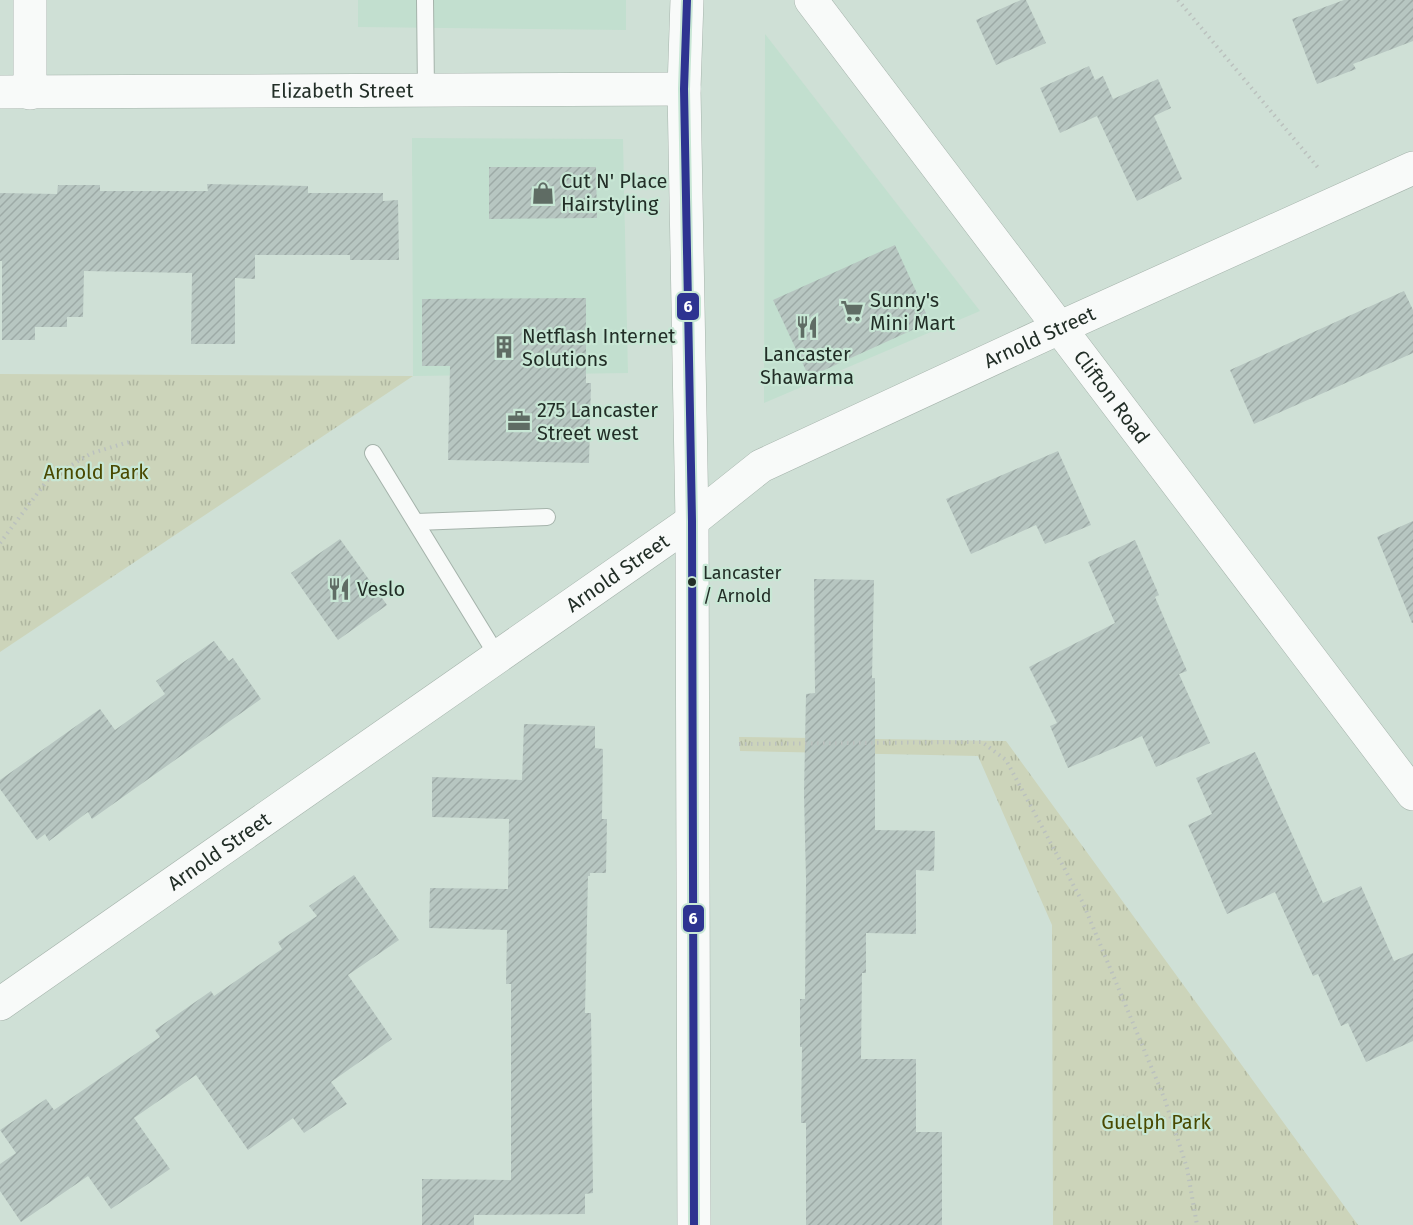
<svg xmlns="http://www.w3.org/2000/svg" width="1413" height="1225" font-family="'Fira Sans',sans-serif">
	<style>
		.built { fill: #c2dfcf }
		.grass { fill: url(#grass-tufts) }
		.building { fill: url(#building-hatch) }
		.lines { fill: none; stroke-linecap: round; stroke-linejoin: round }
		.service-casing { stroke: #a5b3ab; stroke-width: 18 }
		.minor-casing { stroke: #a5b3ab; stroke-width: 34 }
		.secondary-casing { stroke: #a5b3ab; stroke-width: 34 }
		.path { stroke: #bbc1be; stroke-width: 4; stroke-dasharray: 1.5 4.5; stroke-linecap: butt }
		.service { stroke: #f8faf9; stroke-width: 16 }
		.minor { stroke: #f8faf9; stroke-width: 33 }
		.secondary { stroke: #f8faf9; stroke-width: 33 }
		.bus-1-casing { stroke: #c8e7d5; stroke-width: 12 }
		.bus-1 { stroke: #2e3491; stroke-width: 8 }
		.bus-dot { fill: #222e27; stroke: #c8e7d5; stroke-width: 2 }
		.labels { text-anchor: middle; stroke-width: 4.5; stroke-linejoin: round; paint-order: stroke }
		.bus-label { font-size: 18px; fill: #222e27; stroke: #c8e7d5; text-anchor: start }
		.street-label { font-size: 20px; fill: #222e27; stroke: #c8e7d5 }
		.poi-label { font-size: 20px; fill: #222e27; stroke: #c8e7d5; text-anchor: start }
		.park-label { font-size: 20px; fill: #494900; stroke: #c8e7d5 }
		.line-badge { stroke: #c8e7d5; stroke-width: 2 }
		.badge-label { font-size: 16px; text-anchor: middle; font-weight: bold; fill: #fff }
	</style>
	<defs>
		<pattern id="grass-tufts" width="24" height="20" patternUnits="userSpaceOnUse" patternTransform="scale(1.5)"><rect width="24" height="20" fill="#ccd4ba"/><path d="M3 7l-1-3M5 7V3M7 7l1-3M15 17l-1-3M17 17v-4M19 17l1-3" fill="none" stroke="#afb6a0"/></pattern>
		<pattern id="building-hatch" width="6" height="6" patternUnits="userSpaceOnUse" patternTransform="scale(1.5)"><rect width="6" height="6" fill="#b7c6c1"/><path d="M-1 1l2-2M0 6l6-6M5 7l2-2" fill="none" stroke="#9daaa6"/></pattern>
	</defs>
	<rect width="100%" height="100%" fill="#cfe0d6"/>
	<!-- built -->
	<g class="built">
		<path d="M358,0H626V30L358,27Z"/>
		<path d="M765,34L980,311L764,403Z"/>
		<path d="M412,138L623,139L628,373L413,376Z"/>
	</g>
	<!-- grass -->
	<g class="grass">
		<path d="M0,374L413,376L0,652Z"/>
		<path d="M739,737L1006,741L1358,1225H1053L1052,925L978,756L740,751Z"/>
	</g>
	<!-- building -->
	<g class="building">
		<path d="M1021,0H1026L1046,43L996,65L976,20Z"/>
		<path d="M1344,0H1413V41L1353,64L1356,69L1317,84L1292,19Z"/>
		<path d="M1089,66L1095,80L1103,76L1113,99L1158,79L1171,108L1154,116L1182,179L1137,201L1097,116L1060,133L1040,88Z"/>
		<path d="M489,167H596L597,218L489,219Z"/>
		<path d="M207,184L308,186V193H383V201L398,200L399,260H350V255H255V279L235,278V344H191L192,273L84,271L83,317H67V327H35V340H2V261H0V193L57,194L58,185H100V191H208Z"/>
		<path d="M895,245L930,322L809,377L773,300Z"/>
		<path d="M1404,291L1413,310V353L1254,424L1230,370Z"/>
		<path d="M586,298V383H591L589,463L448,460L450,366H422V299Z"/>
		<path d="M1058,451L1091,525L1045,544L1036,525L971,554L946,499Z"/>
		<path d="M1413,521V623H1412L1377,537Z"/>
		<path d="M340,539L387,605L338,640L291,573Z"/>
		<path d="M1135,540L1159,595L1155,597L1187,671L1179,674L1210,743L1156,767L1142,736L1068,768L1050,726L1057,723L1029,667L1115,623L1088,562Z"/>
		<path d="M814,579L874,580L872,678H875V830L935,831L934,871L916,870V934L866,933V973H862L861,1059H916V1132H942V1225H806V1123H801L802,1047H800V999H805L806,880L804,794L806,694L815,693Z"/>
		<path d="M214,641L229,661L233,658L261,699L92,819L88,812L49,841L45,834L37,840L0,789V780L100,709L115,730L165,694L156,681Z"/>
		<path d="M524,724L595,726V748L603,749L602,819H607L606,873H590V876H588L585,1013H591L593,1193L585,1194V1214L474,1215V1225H422V1179L511,1180V984H506L507,930L429,928L430,888L508,889L509,819L432,817V777L522,780Z"/>
		<path d="M1255,752L1323,903L1361,886L1394,961L1413,953V1041L1366,1062L1348,1023L1341,1026L1318,974L1313,976L1275,892L1227,914L1188,825L1212,814L1196,778Z"/>
		<path d="M354,875L399,940L348,975L392,1039L331,1082L347,1104L304,1133L293,1118L248,1150L196,1075L134,1118L170,1169L111,1209L88,1176L21,1222L0,1191V1164L16,1153L0,1130L46,1099L54,1110L160,1037L155,1030L211,991L214,996L282,949L278,942L317,916L309,906Z"/>
	</g>
	<g class="lines">
		<!-- service casing -->
		<g class="service-casing">
			<g id="service">
				<path d="M425,0L426,91"/>
				<path d="M373,453L498,657"/>
				<path d="M416,522L547,517"/>
			</g>
		</g>
		<!-- minor casing -->
		<g class="minor-casing">
			<g id="minor">
				<path id="s1" d="M811,0L1413,794"/>
				<path id="s2" d="M0,92L684,89"/>
				<path d="M30,93V0"/>
				<path id="s3" d="M0,1004L692,521L761,466L1061,327L1413,168"/>
			</g>
		</g>
		<!-- secondary casing -->
		<g class="secondary-casing">
			<path id="secondary" d="M687,0L684,89L692,521L694,1225"/>
		</g>
		<!-- path -->
		<g class="path">
			<path d="M1178,0L1320,170"/>
			<path d="M0,543L49,478L92,453L129,442"/>
			<path d="M739,744L982,742L1006,760L1083,903L1165,1100L1187,1168L1197,1225"/>
		</g>
		<!-- service -->
		<use href="#service" class="service"/>
		<!-- minor -->
		<use href="#minor" class="minor"/>
		<!-- secondary -->
		<use href="#secondary" class="secondary"/>
		<!-- bus-1 casing -->
		<g class="bus-1-casing">
			<path id="bus-1" d="M687,0L684,89L692,521L694,1225"/>
		</g>
		<!-- bus-1 -->
		<use href="#bus-1" class="bus-1"/>
	</g>
	<!-- icons -->
	<defs>
		<g id="shop-bare" transform="scale(1.8)"><path d="M-5-2.5h2.3a2.7 3.5 0 0 1 5.4 0H5L5.5 6h-11ZM-1.5-2.5h3a1.5 2.3 0 0 0-3 0Z" fill="#5f6c64" stroke="#c8e7d5" stroke-width="2.5" paint-order="stroke"/></g>
		<g id="supermarket-bare" transform="scale(1.8)"><path d="M-6-5.5h2.5l.6 2H6L4.5 2H-2.5L-4.4-4H-6ZM-1.5 3.2a1.3 1.3 0 1 0 .1 0ZM3 3.2a1.3 1.3 0 1 0 .1 0Z" fill="#5f6c64" stroke="#c8e7d5" stroke-width="2.5" paint-order="stroke"/></g>
		<g id="restaurant-bare" transform="scale(1.8)"><path d="M-5-6h1v4h1v-4h1v4h1v-4h1v5L-1.5 .5V6h-2V.5L-5-1ZM5-6V6H3V1.5H1.5Q1.5-4 5-6Z" fill="#5f6c64" stroke="#c8e7d5" stroke-width="2.5" paint-order="stroke"/></g>
		<g id="building-bare" transform="scale(1.8)"><path d="M-4-6H4V6H1V3H-1V6H-4ZM-2.5-4.3h1.7v1.8h-1.7ZM.8-4.3h1.7v1.8H.8ZM-2.5-1h1.7V.8h-1.7ZM.8-1h1.7V.8H.8Z" fill="#5f6c64" stroke="#c8e7d5" stroke-width="2.5" paint-order="stroke"/></g>
		<g id="office-bare" transform="scale(1.8)"><path d="M-6-3h4V-5.5h4V-3h4V5H-6ZM-1-4.5V-3h2v-1.5ZM-6 0V1H6V0Z" fill="#5f6c64" stroke="#c8e7d5" stroke-width="2.5" paint-order="stroke"/></g>
	</defs>
	<g fill-rule="evenodd">
		<use href="#shop-bare" x="543" y="193"/>
		<use href="#supermarket-bare" x="852" y="311"/>
		<use href="#restaurant-bare" x="807" y="327"/>
		<use href="#building-bare" x="504" y="347"/>
		<use href="#office-bare" x="519" y="421"/>
		<use href="#restaurant-bare" x="339" y="589"/>
	</g>
	<!-- markers -->
	<circle class="bus-dot" cx="692" cy="582" r="5"/>
	<g class="labels">
		<!-- bus labels -->
		<g class="bus-label">
			<text x="703" y="579">Lancaster<tspan x="703" dy="23">/ Arnold</tspan></text>
		</g>
		<!-- street labels -->
		<g class="street-label">
			<text dy="7" stroke="none"><textPath href="#s2" startOffset="342">Elizabeth Street</textPath></text>
			<text dy="7" stroke="none"><textPath href="#s3" startOffset="1239">Arnold Street</textPath></text>
			<text dy="7" stroke="none"><textPath href="#s1" startOffset="498">Clifton Road</textPath></text>
			<text dy="7" stroke="none"><textPath href="#s3" startOffset="753">Arnold Street</textPath></text>
			<text dy="7" stroke="none"><textPath href="#s3" startOffset="267">Arnold Street</textPath></text>
		</g>
		<!-- poi labels -->
		<g class="poi-label">
			<text x="561" y="188">Cut N' Place<tspan x="561" dy="23">Hairstyling</tspan></text>
			<text x="870" y="307">Sunny's<tspan x="870" dy="23">Mini Mart</tspan></text>
			<text x="522" y="343">Netflash Internet<tspan x="522" dy="23">Solutions</tspan></text>
			<text x="807" y="361" text-anchor="middle">Lancaster<tspan x="807" dy="23">Shawarma</tspan></text>
			<text x="537" y="417">275 Lancaster<tspan x="537" dy="23">Street west</tspan></text>
			<text x="357" y="596">Veslo</text>
		</g>
		<!-- park labels -->
		<g class="park-label">
			<text x="96" y="479">Arnold Park</text>
			<text x="1156" y="1129">Guelph Park</text>
		</g>
	</g>
	<g class="line-badge">
		<rect x="676" y="292" width="24" height="29" rx="6" fill="#2e3491"/>
		<rect x="682" y="904" width="23" height="29" rx="6" fill="#2e3491"/>
	</g>
	<g class="badge-label">
		<text x="688" y="312">6</text>
		<text x="693" y="924">6</text>
	</g>
</svg>
